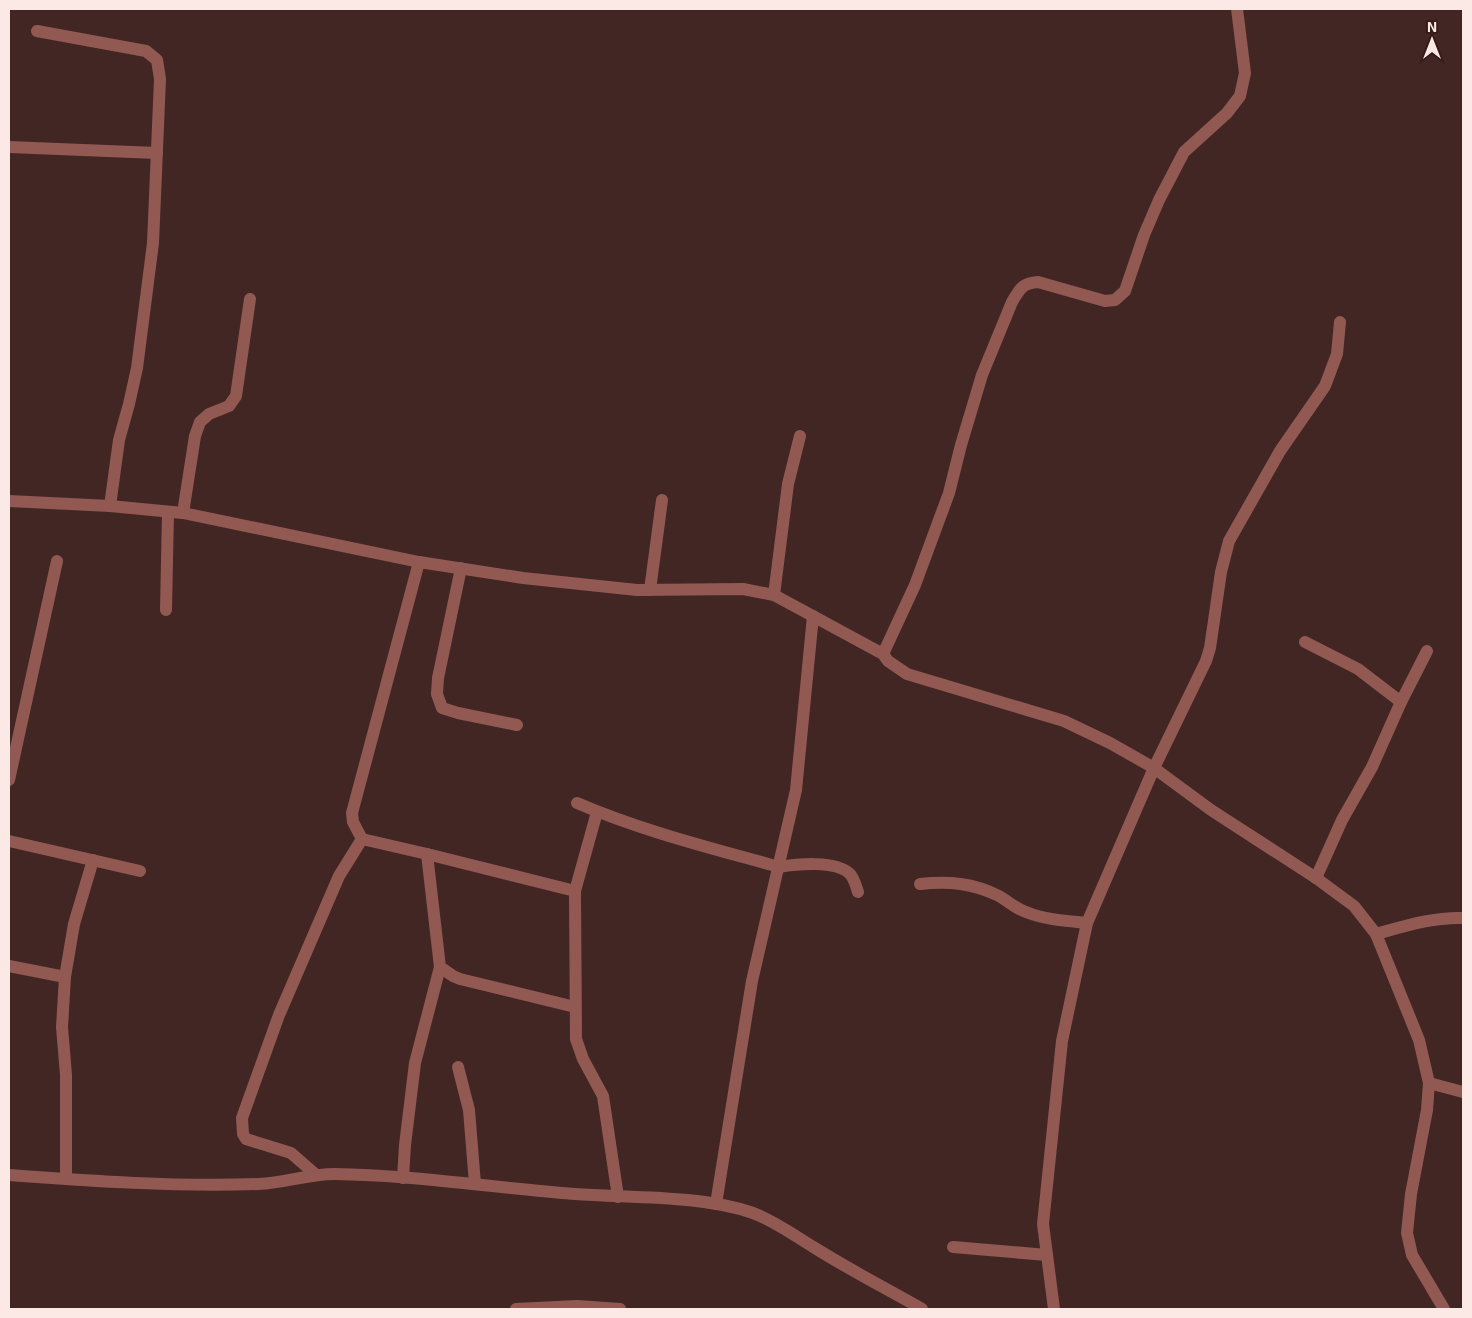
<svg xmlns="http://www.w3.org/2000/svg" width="1472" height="1318" font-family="'Exo 2',sans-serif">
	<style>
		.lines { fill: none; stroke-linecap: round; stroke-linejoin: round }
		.minor { stroke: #925952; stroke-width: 12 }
	</style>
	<rect width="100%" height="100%" fill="#422623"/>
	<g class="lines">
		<!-- minor -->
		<g class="minor">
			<path d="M37,31L146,51L157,60L160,79L153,243L137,368L129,404L119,440L110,506"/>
			<path d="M9,147L157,153"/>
			<path d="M9,501L110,506L183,513L419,562L523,578L637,590L743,589L774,595L883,654L888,661L907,674L1064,721L1110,743L1154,768L1211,810L1316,878L1354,906L1376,934L1419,1040L1429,1083L1427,1110L1411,1194L1407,1233L1412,1255L1444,1309"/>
			<path d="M183,513L195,436L200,422L209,414L229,406L236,396L250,299"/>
			<path d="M461,568L438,678L437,694L442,708L458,713L517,725"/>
			<path d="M650,590L662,500"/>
			<path d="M774,595L788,484L800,436"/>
			<path d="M166,610L168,512"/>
			<path d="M1305,642L1358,669L1401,702"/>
			<path d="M883,654L915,585L949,493L961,445L982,375L1012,302C1020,288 1023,283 1038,282L1105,301L1115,300L1125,291L1144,235L1159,200L1184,152L1227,113L1240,96L1245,73L1237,9"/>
			<path d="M9,780L57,561"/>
			<path d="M577,803C642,831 711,848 779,867C797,864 836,860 850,874C854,878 856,886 858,892"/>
			<path d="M597,812L575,891L576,1039L583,1059L603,1096L618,1197"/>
			<path d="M362,839L427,854L440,967L453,976L460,979L575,1007"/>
			<path d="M9,841L140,871"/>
			<path d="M427,854L575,891"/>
			<path d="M1316,878L1342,820L1372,767L1401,702L1427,651"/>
			<path d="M920,884C949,881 973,883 999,896C1008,901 1016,909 1026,912C1046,920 1066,921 1087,923"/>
			<path d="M1376,934C1405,926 1433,917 1463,918"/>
			<path d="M9,966L65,977"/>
			<path d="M458,1067L469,1110L475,1184"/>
			<path d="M1429,1083L1463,1092"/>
			<path d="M315,1174L291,1153L246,1139L243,1134L242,1118L279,1015L339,876L362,839L353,822L352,813L419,562"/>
			<path d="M9,1175C92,1181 176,1187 259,1184C285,1183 309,1174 334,1174C415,1175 495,1188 575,1194C630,1198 702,1195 753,1213C775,1221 795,1236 815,1248C850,1270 887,1289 922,1309"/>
			<path d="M66,1178V1075L62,1027L65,977L74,924L93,860"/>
			<path d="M403,1178L405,1145L415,1063L440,967"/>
			<path d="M716,1204L752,981L796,790L813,616"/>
			<path d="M953,1247L1047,1255"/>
			<path d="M516,1309L577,1306L620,1309"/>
			<path d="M1054,1309L1043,1224L1062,1041L1087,923L1154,768L1206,661L1210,648L1221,572L1229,541L1280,451L1325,386L1337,354L1340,322"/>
		</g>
	</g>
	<!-- border -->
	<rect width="1472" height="1318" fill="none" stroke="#fce9e6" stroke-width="20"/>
	<!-- north arrow -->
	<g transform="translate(1432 40)" stroke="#371c1a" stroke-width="4" paint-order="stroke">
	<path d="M0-4L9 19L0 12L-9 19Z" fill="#fce9e6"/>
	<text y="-8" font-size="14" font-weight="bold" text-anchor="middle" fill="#fce9e6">N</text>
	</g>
</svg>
